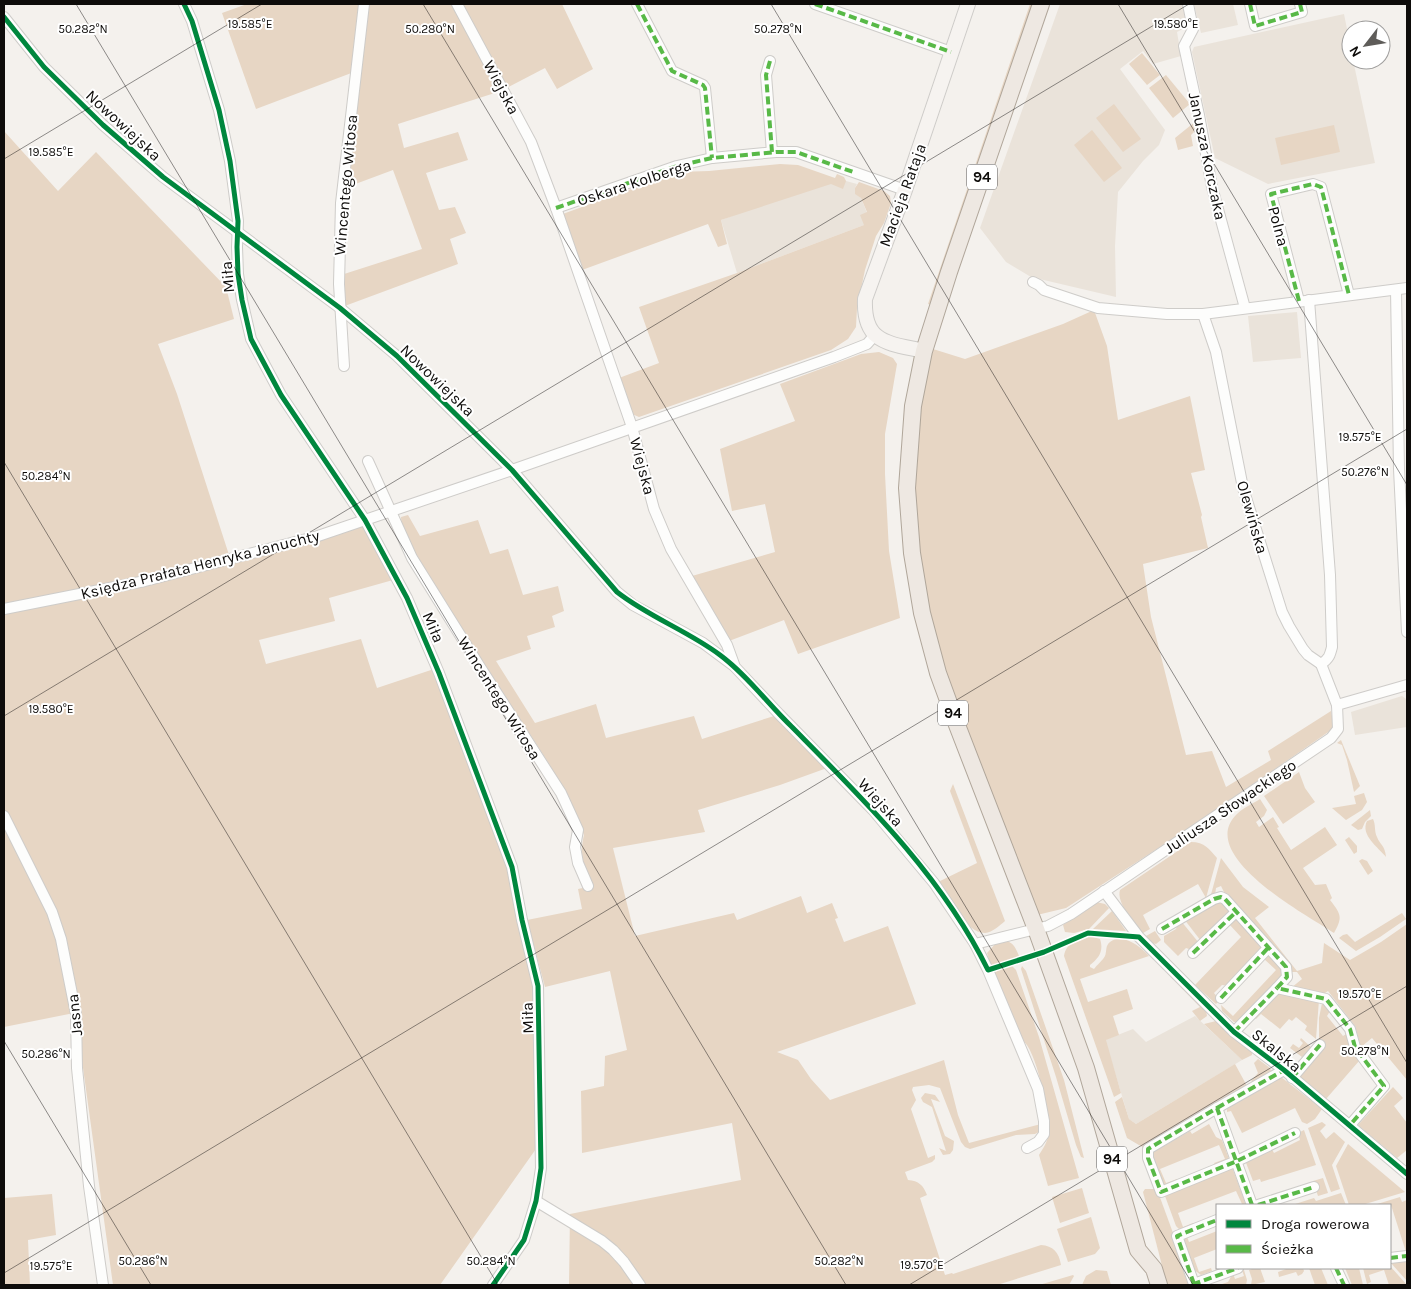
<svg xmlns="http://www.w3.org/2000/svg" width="1411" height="1289" font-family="Karla,sans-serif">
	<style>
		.built { fill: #eae3da }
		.green { fill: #e7d6c4 }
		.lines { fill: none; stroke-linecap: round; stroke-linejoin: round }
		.street-casing { stroke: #ceccc9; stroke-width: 12 }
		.secondary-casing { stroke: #ceccc9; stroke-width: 16 }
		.primary-casing { stroke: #b0a69a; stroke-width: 18 }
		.street { stroke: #fdfdfc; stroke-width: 10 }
		.secondary { stroke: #f6f3f0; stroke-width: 14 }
		.primary { stroke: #eee8e2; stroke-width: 16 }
		.quiet { stroke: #58b947; stroke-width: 4; stroke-dasharray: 8 4; stroke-linecap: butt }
		.cycleway-casing { stroke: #fff; stroke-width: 8 }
		.cycleway { stroke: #00873e; stroke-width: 5 }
		.ticks { fill: none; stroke: #0e0c0a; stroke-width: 1; stroke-opacity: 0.45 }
		.labels { text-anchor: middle; stroke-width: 4; stroke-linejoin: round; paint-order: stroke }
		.shield { fill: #fff; stroke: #565554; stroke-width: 1 }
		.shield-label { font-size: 15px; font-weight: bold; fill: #0e0c0a }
		.street-label { font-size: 16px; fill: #0e0c0a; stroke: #fff }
		.ticks-label { font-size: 12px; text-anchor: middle; fill: #0e0c0a; stroke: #fff; stroke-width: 4; stroke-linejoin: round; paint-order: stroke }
	</style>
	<rect width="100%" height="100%" fill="#f4f1ed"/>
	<!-- built -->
	<g class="built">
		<path d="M1060,4H1182L1187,27L1177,32L1181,56L1153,64L1143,51L1120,69L1165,130L1159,145L1143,161L1118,192L1115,246L1116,297L1031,277L1006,262L980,228Z"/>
		<path d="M1194,4H1233L1238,25L1201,33Z"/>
		<path d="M1344,14L1351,49V60H1353L1375,163L1268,184L1215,158L1192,52L1194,47Z"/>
		<path d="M835,178L857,184L855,188L861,198L867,213L864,225L737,273L721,220Z"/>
		<path d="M1297,312L1301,358L1253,362L1248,316Z"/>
		<path d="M1402,696L1406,699L1407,707V727L1355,735L1351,712Z"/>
		<path d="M1195,1016L1242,1060L1136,1124L1129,1119L1105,1040L1133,1029L1146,1042Z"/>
	</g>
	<!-- green -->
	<g class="green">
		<path d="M247,4H562L593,69L557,89L545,68L501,91L398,124L404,148L458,132L468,160L426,173L439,210L455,207L466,233L450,239L458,264L342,307L341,275L422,249L393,170L342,189L354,72L256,109L222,13Z"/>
		<path d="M1030,4H1036L931,305L928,304Z"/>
		<path d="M1142,53L1160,75L1147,85L1129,64Z"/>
		<path d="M1166,75L1190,104L1173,118L1149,88Z"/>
		<path d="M1114,104L1141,139L1123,152L1096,118Z"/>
		<path d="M1196,121L1197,129L1191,135L1193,146L1178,150L1175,138Z"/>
		<path d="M1334,125L1340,152L1281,165L1275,138Z"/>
		<path d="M1092,130L1122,168L1104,182L1074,145Z"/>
		<path d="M4,131L58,191L96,152L226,287L234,319L158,344L177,394L230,558L360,520L393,580L329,598L335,621L259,640L266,664L361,639L377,688L434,669L507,866L535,992L543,1139L440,1285H113L80,1046L64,943L4,811Z"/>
		<path d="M780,164L798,165L835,178L837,174L844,177L846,181L843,189L831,184L721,220L727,244L718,247L708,224L582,270L560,215L678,172L709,171Z"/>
		<path d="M859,182L884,191L890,196L891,203L884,223L876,236L865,270L857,308L856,327L848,339L831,350L639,417L632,414L619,378L659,363L639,307L737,273L864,225L860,215L867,212L861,198L855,194V188Z"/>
		<path d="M1094,310L1107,346L1118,420L1190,396L1205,470L1191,473L1202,515L1201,517L1208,548L1143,564L1151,617L1186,755L1212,751L1226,787L1271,760L1268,751L1331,711L1334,728L1200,821L1066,908L1037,915L943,673L915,553L912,479L919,411L933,349L965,359L1063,324Z"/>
		<path d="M879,352L893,358L897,364L885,434V474L889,551L900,618L798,654L784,620L729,641L692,576L775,552L765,504L732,511L720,449L795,421L780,384L861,354Z"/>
		<path d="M408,515L420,536L478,520L490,554L508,549L523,595L558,586L564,611L552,616L555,627L527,636L531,649L496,661L535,723L596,704L606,738L694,716L702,739L774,716L827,768L780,785L698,810L705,832L613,848L635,936L734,913L737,920L801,896L807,913L832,903L838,918L835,919L844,942L888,926L916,1004L777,1052L798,1060L811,1079L830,1100L944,1060L958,1115L969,1143L1041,1124L1039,1132L1035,1134L1016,1135L970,1149L965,1147L961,1142L940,1088L929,1085L913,1087L912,1090L916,1100L911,1109L928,1158L935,1155V1159L932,1162L905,1172L908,1180C919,1181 923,1185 927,1195L920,1198L945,1275L952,1273L953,1274L1041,1245C1053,1246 1059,1252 1061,1265L997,1285H569L570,1214L741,1180L732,1123L582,1153L581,1091L604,1086L605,1056L627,1050L610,971L545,987L527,920L582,909L578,889L592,886C584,867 579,855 584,835C568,789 538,746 511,706C486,669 462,632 439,594C426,574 401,540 401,517Z"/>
		<path d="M1341,740L1360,786L1354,792L1347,760L1342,745L1337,743Z"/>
		<path d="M1299,772L1305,788L1315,802L1283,824L1264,796Z"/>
		<path d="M953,784L1005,921C999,926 993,932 985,933C965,933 948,896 938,882L977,863L950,791Z"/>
		<path d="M1364,793L1367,802L1362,810L1346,820L1332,808L1356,804L1354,796Z"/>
		<path d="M1260,799L1267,810L1264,816L1256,822L1259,827L1273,817L1279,827L1277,828L1291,850L1325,827L1337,845L1303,868L1315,885L1326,884L1332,898L1330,900C1341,914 1343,917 1334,933C1308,916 1198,857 1235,816C1241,809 1252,804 1260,799Z"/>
		<path d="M1370,810L1371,816L1365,822L1362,829L1358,830L1351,825Z"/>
		<path d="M1373,819C1376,825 1374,831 1377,837C1380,845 1385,845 1386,857C1378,847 1360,835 1367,821Z"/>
		<path d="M4,823L58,937L74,1013L4,1027Z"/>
		<path d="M1349,837L1357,846V852L1354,854L1345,840Z"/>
		<path d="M1191,842C1205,842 1209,849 1217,858L1206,898L1198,884L1143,915L1150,929L1143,933C1134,924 1116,902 1120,890Z"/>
		<path d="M1221,858L1243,887L1269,907L1255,918L1297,971L1322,963L1324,943L1350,960L1381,942L1407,924V1080L1372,1038L1361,1047L1355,1026L1328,991L1322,995L1291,988L1302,979L1297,972H1290L1226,896L1221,886L1216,888L1215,895L1210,898Z"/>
		<path d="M1362,859L1367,861L1373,871L1368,875L1359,861Z"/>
		<path d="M1220,900L1230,909L1229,912L1201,941L1184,919Z"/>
		<path d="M1096,902L1105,904L1109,908L1089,929L1074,933L1065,932L1063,925L1067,922Z"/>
		<path d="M1112,911L1126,931L1093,929Z"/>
		<path d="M1402,913L1406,919L1380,937L1356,951L1339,938L1343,935L1347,934L1355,942Z"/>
		<path d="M1236,917L1262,946L1261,949L1229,986L1222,985L1214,993L1220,1000L1216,1004L1195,985L1241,937L1229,924Z"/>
		<path d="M1181,921L1199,943L1192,950L1186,948L1178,956L1164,942V936L1176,929L1178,923Z"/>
		<path d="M1155,931L1161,940L1156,944L1152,943L1146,936Z"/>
		<path d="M1090,936L1100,939C1104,951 1099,958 1090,965V967L1094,969C1097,965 1103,960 1105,956C1107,951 1105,946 1110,942C1123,932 1141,947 1149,956L1080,979L1088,1002L1127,989L1133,1009L1113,1016L1119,1035L1106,1040L1121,1093L1114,1097L1064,956C1066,943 1078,939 1090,936Z"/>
		<path d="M1004,940C1014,943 1015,947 1019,956L1018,957L991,966L987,953L997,942Z"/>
		<path d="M1268,954L1280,965L1283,977L1237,1022H1234L1222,1011L1221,1005L1233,1016L1276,970L1264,959Z"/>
		<path d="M1012,966L1016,970L1039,1037L1079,1178L1048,1186L1039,1155C1043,1148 1048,1142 1048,1134C1049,1115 1037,1049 1022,1040L994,973L1000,969Z"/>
		<path d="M1022,966L1026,971L1064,1080L1084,1158L1081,1157L1076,1145L1056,1077L1021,969Z"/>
		<path d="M1167,973H1168L1206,1010L1207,1016L1200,1021L1192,1011L1200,1007Z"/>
		<path d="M1283,993L1319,1000L1316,1039L1305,1030L1307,1026L1296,1017L1292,1021L1289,1019L1280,1029L1261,1014L1256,1019L1254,1017L1276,994Z"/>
		<path d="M1322,1003L1330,1011L1327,1016L1343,1036L1348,1033L1359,1061L1326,1099L1301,1078V1075L1319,1041V1018Z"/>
		<path d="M1216,1021L1252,1052V1055L1242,1060L1204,1024Z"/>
		<path d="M1301,1038L1312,1048L1302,1057L1290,1048L1293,1044L1299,1048L1303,1043L1300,1040Z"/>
		<path d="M1278,1048L1298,1063L1297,1066L1291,1070L1271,1054Z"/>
		<path d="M1258,1059L1270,1068L1271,1071L1253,1083L1251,1081L1258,1073L1254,1063Z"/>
		<path d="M1235,1064L1247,1086L1144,1148L1127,1138L1115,1102L1122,1097L1129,1119L1136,1124Z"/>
		<path d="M1281,1077L1322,1109L1315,1119L1307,1124L1302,1122L1295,1108L1242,1133L1231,1111L1227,1112V1109L1260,1088Z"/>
		<path d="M1393,1087L1403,1098L1394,1106L1407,1123V1150L1397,1158L1358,1125Z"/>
		<path d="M925,1093L935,1095L940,1102L931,1099L945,1136L954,1141L953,1150L950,1154L943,1155L939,1148L946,1151L932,1107L923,1102L921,1098Z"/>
		<path d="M1322,1122L1326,1125L1320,1131L1326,1139L1334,1132L1345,1142L1332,1165L1340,1189L1331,1192L1308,1128Z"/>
		<path d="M1209,1124L1216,1137L1222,1140L1229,1159L1215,1165L1214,1163L1225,1159L1219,1145L1160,1169L1166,1183L1177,1179L1178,1181L1164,1187L1160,1183L1152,1153L1190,1131L1192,1134Z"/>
		<path d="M1304,1130L1316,1165L1261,1182L1260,1179L1253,1181L1245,1160L1270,1146L1274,1153L1300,1140L1298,1133Z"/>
		<path d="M1348,1144L1405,1192L1362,1205H1349L1336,1166Z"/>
		<path d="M1232,1167L1245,1202V1205H1239L1242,1204L1236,1191L1178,1213L1183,1227L1193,1223L1194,1225L1179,1229L1176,1226L1165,1196L1167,1193Z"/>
		<path d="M1323,1178L1328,1193L1318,1196L1313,1181Z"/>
		<path d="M1082,1188L1089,1213L1060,1223L1052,1197Z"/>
		<path d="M1145,1189H1156L1158,1192L1191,1282L1187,1285H1167L1143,1192Z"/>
		<path d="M1341,1193L1346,1205H1292L1314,1198L1316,1201Z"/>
		<path d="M52,1194L56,1235L28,1240L30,1285H4V1198Z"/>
		<path d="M1400,1197L1402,1202L1407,1200L1406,1252L1391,1205H1374Z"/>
		<path d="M1091,1217L1100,1248L1095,1254L1068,1262L1057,1229Z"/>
		<path d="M1217,1231V1249L1194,1258L1199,1272L1211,1268L1212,1271L1201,1275L1193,1269L1183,1238L1186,1234L1189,1242Z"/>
		<path d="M1407,1260V1281L1390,1262Z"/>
		<path d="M1390,1266L1407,1285H1389L1384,1270L1369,1275L1371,1282L1367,1284L1363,1268H1390Z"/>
		<path d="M1255,1268H1260L1265,1282L1251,1285L1252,1279L1249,1270Z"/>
		<path d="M1289,1268H1303L1304,1271L1302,1274L1298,1276L1296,1272L1279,1277L1278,1272Z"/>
		<path d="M1309,1268H1321L1328,1285H1315Z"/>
		<path d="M1345,1268H1359L1363,1285H1352Z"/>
		<path d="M1096,1270L1107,1271L1111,1285H1082L1086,1276Z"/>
		<path d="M1242,1270H1244L1247,1280L1246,1285H1219L1228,1282L1233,1273L1235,1279L1244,1276Z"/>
		<path d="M1073,1275L1074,1276L1069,1285H1039Z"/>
	</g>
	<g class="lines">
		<!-- street casing -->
		<g class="street-casing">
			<g id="street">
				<path d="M184,4L192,21L219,110L230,161L238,221L237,247L238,274L242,300L251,339L281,395L365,520L407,598L439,673L512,867L522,920L538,986L541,1168L536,1201L524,1240L493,1285"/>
				<path d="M457,4L531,142L556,208L632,427L654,509L671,549L727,645L735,667L779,714L873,810L934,883L975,944L988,970L1038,1089L1044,1121V1134L1038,1142L1027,1148"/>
				<path d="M637,4L672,71L703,85L705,88L712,158"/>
				<path d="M815,4L951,52"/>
				<path d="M1188,4L1193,29L1184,46L1199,115L1212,187L1245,308"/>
				<path d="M1250,4L1255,26L1302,12L1300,4"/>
				<path d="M4,17L44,67L103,125L163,177L340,308L397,356L512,470L617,592L633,605L703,643L734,666"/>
				<path d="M770,61L766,75L772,152"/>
				<path d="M556,208L677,166L712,158L776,152H796L905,190"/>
				<path d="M1033,282L1039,285L1044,290L1098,308L1167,314H1203L1407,288"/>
				<path d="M1396,290L1399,469L1407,632"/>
				<path d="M1309,300L1330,575L1332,647C1330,655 1329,659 1321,664"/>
				<path d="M1299,301L1271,194L1313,184L1321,187L1349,295"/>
				<path d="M1203,314L1216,352L1243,488L1282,612L1289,626L1303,649L1308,655L1321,664L1337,705"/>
				<path d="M344,366L339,284L341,203L364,4"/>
				<path d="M368,461L412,558L480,667L561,793L578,830L575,847L578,863L588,886"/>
				<path d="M4,609L145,581L318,536L512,470L834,357L867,344L874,336"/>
				<path d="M4,816L52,912L61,939L76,1014L77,1068L89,1186L103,1285"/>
				<path d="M1104,891L1139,937L1234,1032L1284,1070L1407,1174"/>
				<path d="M1162,929L1214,899L1221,897L1225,899L1286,967L1287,977L1277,988L1326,999L1350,1029L1355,1047L1384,1086L1350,1125"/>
				<path d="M975,944L1048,926L1071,914L1331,738L1338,729L1337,705L1407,685"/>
				<path d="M1193,953L1236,912"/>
				<path d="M1221,998L1268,948"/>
				<path d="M1234,1032L1277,988"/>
				<path d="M1292,1078L1320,1045"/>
				<path d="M1217,1108L1284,1070"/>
				<path d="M536,1201L602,1241L613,1250L624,1262L640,1285"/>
				<path d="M1252,1205L1217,1108L1148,1149V1158L1161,1192L1237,1161L1295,1133"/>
				<path d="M1258,1205L1314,1187"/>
				<path d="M1390,1258L1407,1256"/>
				<path d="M1336,1268L1344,1285"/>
				<path d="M1194,1284L1177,1236L1217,1220"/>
				<path d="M1195,1285L1194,1284L1238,1268"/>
			</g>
		</g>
		<!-- secondary casing -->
		<g class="secondary-casing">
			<path id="secondary" d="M924,351C889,343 863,344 865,299L905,190L968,4"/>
		</g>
		<!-- primary casing -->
		<g class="primary-casing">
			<path id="primary" d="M1041,4L949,272L924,351L913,406L907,488L912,553L922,613L938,673L957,725L1036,929L1086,1068L1138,1250L1154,1269L1159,1285"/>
		</g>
		<!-- street -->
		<use href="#street" class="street"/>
		<!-- secondary -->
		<use href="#secondary" class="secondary"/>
		<!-- primary -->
		<use href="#primary" class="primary"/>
		<!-- quiet -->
		<g class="quiet">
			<path d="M637,4L672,71L703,85L705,88L712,158"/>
			<path d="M815,4L951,52"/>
			<path d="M1250,4L1255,26L1302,12L1300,4"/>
			<path d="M770,61L766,75L772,152"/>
			<path d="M556,208L677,166L712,158L776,152H796L856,173"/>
			<path d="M1299,301L1271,194L1313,184L1321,187L1349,295"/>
			<path d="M1162,929L1214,899L1221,897L1225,899L1286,967L1287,977L1277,988L1326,999L1350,1029L1355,1047L1384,1086L1350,1125"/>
			<path d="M1193,953L1236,912"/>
			<path d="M1221,998L1268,948"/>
			<path d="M1234,1032L1277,988"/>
			<path d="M1292,1078L1320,1045"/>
			<path d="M1217,1108L1284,1070"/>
			<path d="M1252,1205L1217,1108L1148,1149V1158L1161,1192L1237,1161L1295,1133"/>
			<path d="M1258,1205L1314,1187"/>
			<path d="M1390,1258L1407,1256"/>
			<path d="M1336,1268L1344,1285"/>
			<path d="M1194,1284L1177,1236L1217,1220"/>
			<path d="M1195,1285L1194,1284L1238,1268"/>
		</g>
		<!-- cycleway casing -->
		<g class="cycleway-casing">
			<g id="cycleway">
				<path d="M184,4L192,21L219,110L230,161L238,221L237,247L238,274L242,300L251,339L281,395L365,520L407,598L439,673L512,867L522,920L538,986L541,1168L536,1201L524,1240L493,1285"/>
				<path d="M4,17L44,67L103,125L163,177L340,308L397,356L512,470L617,592C649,617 688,631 720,655C747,675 768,704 792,727C865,801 942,876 988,970L1044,952L1088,933L1139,937L1234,1032L1284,1070L1407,1174"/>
			</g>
		</g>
		<!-- cycleway -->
		<use href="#cycleway" class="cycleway"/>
	</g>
	<!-- ticks -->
	<path class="ticks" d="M76,4L846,1285M423,4L1193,1285M771,4L1407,1063M1118,4L1407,485M4,159L262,4M4,462L498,1285M4,716L1189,4M4,1041L151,1285M4,1273L1407,429M909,1285L1407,986"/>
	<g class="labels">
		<!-- shield labels -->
		<g class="shield">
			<rect x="967" y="164.5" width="30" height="25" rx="4"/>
			<rect x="938" y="700.5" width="30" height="25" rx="4"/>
			<rect x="1097" y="1146.5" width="30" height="25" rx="4"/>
		</g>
		<g class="shield-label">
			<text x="982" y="182">94</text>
			<text x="953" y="718">94</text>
			<text x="1112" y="1164">94</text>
		</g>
		<!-- street labels -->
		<g class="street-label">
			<text transform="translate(502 87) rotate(62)" y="6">Wiejska</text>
			<text transform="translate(124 125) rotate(43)" y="6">Nowowiejska</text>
			<text transform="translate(1208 156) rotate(78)" y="6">Janusza Korczaka</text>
			<text transform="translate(634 182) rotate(-18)" y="6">Oskara Kolberga</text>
			<text transform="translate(345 185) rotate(-85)" y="6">Wincentego Witosa</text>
			<text transform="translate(902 195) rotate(-70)" y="6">Macieja Rataja</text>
			<text transform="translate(1279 226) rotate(75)" y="6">Polna</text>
			<text transform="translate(227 277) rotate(-95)" y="6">Miła</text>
			<text transform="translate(438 380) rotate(44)" y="6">Nowowiejska</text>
			<text transform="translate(643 466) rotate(75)" y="6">Wiejska</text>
			<text transform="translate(1253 517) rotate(74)" y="6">Olewińska</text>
			<text transform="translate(200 564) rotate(-14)" y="6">Księdza Prałata Henryka Januchty</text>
			<text transform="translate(434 627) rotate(67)" y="6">Miła</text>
			<text transform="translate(500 698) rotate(58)" y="6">Wincentego Witosa</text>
			<text transform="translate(881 802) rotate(48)" y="6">Wiejska</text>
			<text transform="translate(1230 806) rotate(-34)" y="6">Juliusza Słowackiego</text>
			<text transform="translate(74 1015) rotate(-96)" y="6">Jasna</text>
			<text transform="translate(527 1018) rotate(-92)" y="6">Miła</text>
			<text transform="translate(1277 1050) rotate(39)" y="6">Skalska</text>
		</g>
	</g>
	<g class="ticks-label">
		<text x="250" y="28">19.585°E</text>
		<text x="1176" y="28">19.580°E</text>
		<text x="83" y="33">50.282°N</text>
		<text x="430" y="33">50.280°N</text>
		<text x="778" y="33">50.278°N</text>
		<text x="51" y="156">19.585°E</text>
		<text x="1360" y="441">19.575°E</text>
		<text x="1365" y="476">50.276°N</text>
		<text x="46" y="480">50.284°N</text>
		<text x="51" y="713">19.580°E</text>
		<text x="1360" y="998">19.570°E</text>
		<text x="1365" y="1055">50.278°N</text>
		<text x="46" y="1058">50.286°N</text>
		<text x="143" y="1265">50.286°N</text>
		<text x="491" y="1265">50.284°N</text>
		<text x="839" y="1265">50.282°N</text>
		<text x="922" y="1269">19.570°E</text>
		<text x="51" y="1270">19.575°E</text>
	</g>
	<!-- border -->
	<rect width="1411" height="1289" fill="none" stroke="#0e0c0a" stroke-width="10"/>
	<!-- legend -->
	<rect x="1216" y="1204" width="175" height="65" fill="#ffffff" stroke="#9f9e9d"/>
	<rect x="1226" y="1220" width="25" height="8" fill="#00873e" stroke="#9f9e9d"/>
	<text x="1261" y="1229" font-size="15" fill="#0e0c0a">Droga rowerowa</text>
	<rect x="1226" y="1245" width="25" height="8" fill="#58b947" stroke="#9f9e9d"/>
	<text x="1261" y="1254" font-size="15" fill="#0e0c0a">Ścieżka</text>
	<!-- north arrow -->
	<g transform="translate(1366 45) rotate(239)"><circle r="24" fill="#ffffff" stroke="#9f9e9d"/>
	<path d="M0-4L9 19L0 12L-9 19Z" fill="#5e5c59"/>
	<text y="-8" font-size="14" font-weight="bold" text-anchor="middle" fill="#0e0c0a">N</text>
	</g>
</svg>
